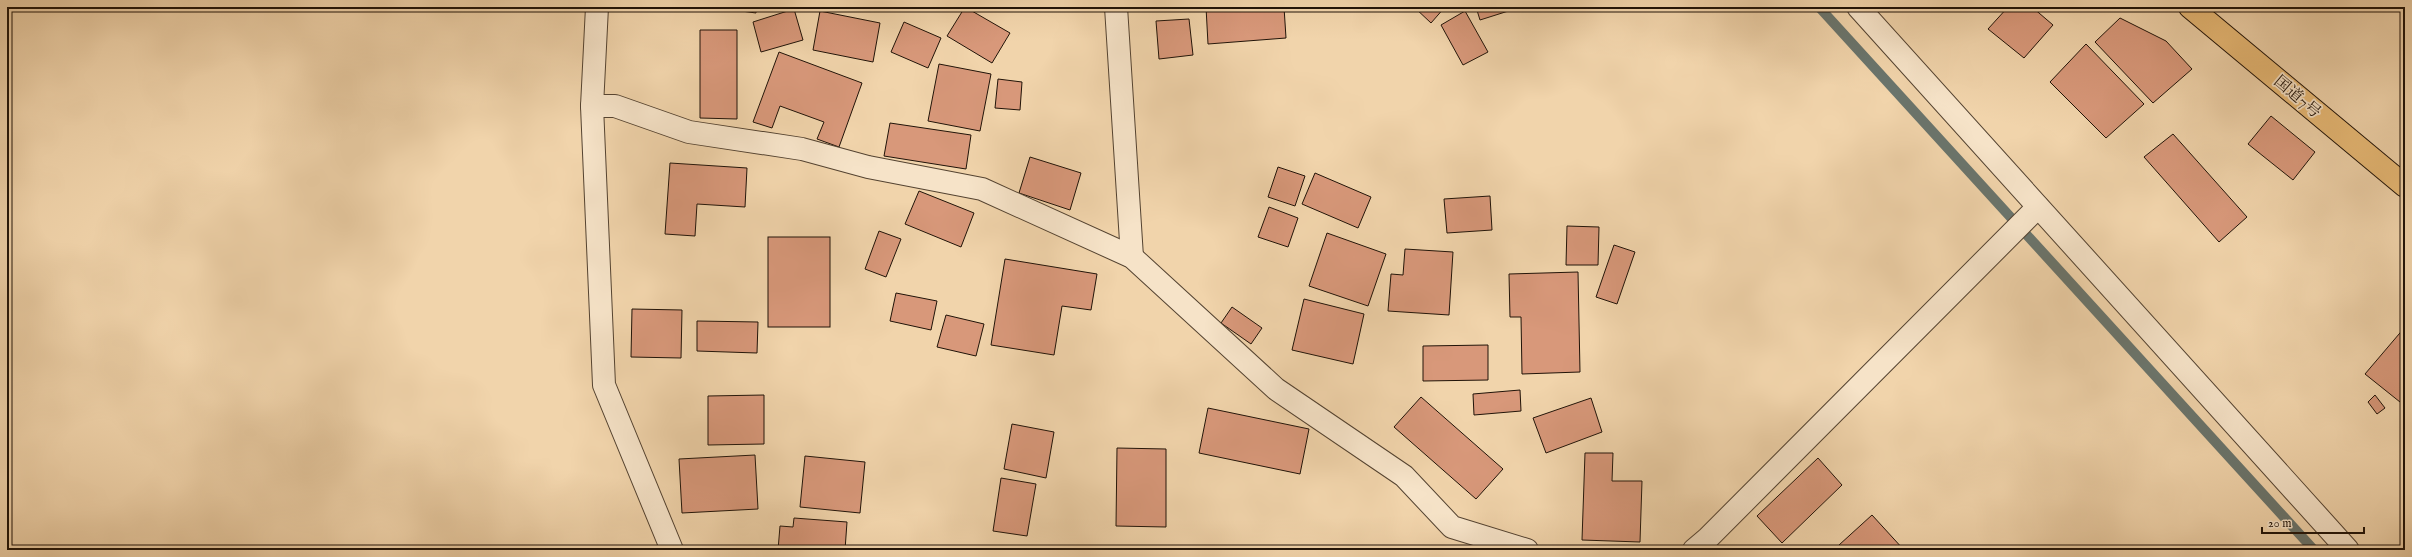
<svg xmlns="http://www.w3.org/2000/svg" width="2412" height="557" font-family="'IM FELL English','Noto Serif JP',serif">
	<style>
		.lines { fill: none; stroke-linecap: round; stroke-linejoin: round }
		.stream { stroke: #6a756d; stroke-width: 10 }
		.building { fill: #d8987a; stroke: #201308 }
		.minor-casing { stroke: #544331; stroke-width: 24 }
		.highway-casing { stroke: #201308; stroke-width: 24 }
		.minor { stroke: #f6e3c8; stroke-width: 22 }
		.highway { stroke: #e8ba76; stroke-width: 22 }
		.labels { text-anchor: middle; stroke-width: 3.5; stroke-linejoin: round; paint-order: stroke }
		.street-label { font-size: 16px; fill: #201308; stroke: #f6e3c8 }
	</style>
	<rect width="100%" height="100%" fill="#f1d4ab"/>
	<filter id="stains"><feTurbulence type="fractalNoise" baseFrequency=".005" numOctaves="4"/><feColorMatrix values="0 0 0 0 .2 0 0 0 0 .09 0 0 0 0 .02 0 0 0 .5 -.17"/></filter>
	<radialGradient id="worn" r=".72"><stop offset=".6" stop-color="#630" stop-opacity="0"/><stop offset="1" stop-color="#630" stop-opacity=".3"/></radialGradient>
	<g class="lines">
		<!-- stream -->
		<path class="stream" d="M1819,7L2314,550"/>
	</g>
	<!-- building -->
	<g class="building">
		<path d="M712,7H756V13Z"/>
		<path d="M965,7L1010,33L992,63L947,36Z"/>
		<path d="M1206,7H1284L1286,38L1208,44Z"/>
		<path d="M1414,7H1445L1431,23Z"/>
		<path d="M1476,7H1521L1480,20Z"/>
		<path d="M2008,7H2032L2053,25L2024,58L1988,29Z"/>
		<path d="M794,9L803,40L761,52L753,22Z"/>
		<path d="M820,11L880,23L873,62L813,50Z"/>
		<path d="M1465,11L1488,52L1463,65L1441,25Z"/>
		<path d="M2120,18L2166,41L2192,69L2153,103L2095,42Z"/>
		<path d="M1189,19L1193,55L1159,59L1156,21Z"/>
		<path d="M904,22L941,38L928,68L891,52Z"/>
		<path d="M700,30H737V119L700,118Z"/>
		<path d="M2086,44L2144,104L2106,138L2050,82Z"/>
		<path d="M779,52L862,83L839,147L817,139L824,122L780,106L772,128L753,122Z"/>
		<path d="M939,64L991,74L980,131L928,121Z"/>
		<path d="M998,79L1022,82L1020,110L995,108Z"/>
		<path d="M2271,116L2315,152L2293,180L2248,144Z"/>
		<path d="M890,123L971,135L966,169L884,156Z"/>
		<path d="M2173,134L2247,217L2219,242L2144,157Z"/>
		<path d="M1030,157L1081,173L1070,210L1019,193Z"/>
		<path d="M670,163L747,168L745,207L697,204L695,236L665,234Z"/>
		<path d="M1278,167L1305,176L1295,206L1268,197Z"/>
		<path d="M1315,173L1371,197L1358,228L1302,204Z"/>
		<path d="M919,191L974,213L961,247L905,224Z"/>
		<path d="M1490,196L1492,230L1447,233L1444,199Z"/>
		<path d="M1269,207L1298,218L1288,247L1258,237Z"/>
		<path d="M1567,226L1599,227L1598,265H1566Z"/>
		<path d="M879,231L901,239L886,277L865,269Z"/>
		<path d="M1327,233L1386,254L1368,306L1309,286Z"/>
		<rect x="768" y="237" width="62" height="90"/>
		<path d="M1614,245L1635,252L1617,304L1596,297Z"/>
		<path d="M1405,249L1453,252L1449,315L1388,311L1391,274L1403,275Z"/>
		<path d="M1005,259L1097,274L1091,310L1062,306L1054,355L991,345Z"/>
		<path d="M1578,272L1580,372L1522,374L1521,317H1510L1509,274Z"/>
		<path d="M896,293L937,301L931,330L890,321Z"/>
		<path d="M1304,299L1364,314L1353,364L1292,350Z"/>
		<path d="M1232,307L1262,328L1251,344L1221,323Z"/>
		<path d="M632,309L682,310L681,358L631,357Z"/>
		<path d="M946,315L984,324L976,356L937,347Z"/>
		<path d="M697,321L758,322L757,353L697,351Z"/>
		<path d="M2405,327V406L2365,374Z"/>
		<path d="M1488,345V380L1423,381V346Z"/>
		<path d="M1520,390L1521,411L1474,415L1473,394Z"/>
		<path d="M764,395V444L708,445V396Z"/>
		<path d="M2375,395L2385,408L2377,414L2368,402Z"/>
		<path d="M1421,397L1503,469L1476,499L1394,427Z"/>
		<path d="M1591,398L1602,432L1546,453L1533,418Z"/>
		<path d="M1208,408L1309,429L1300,474L1199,453Z"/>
		<path d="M1012,424L1054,432L1046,478L1004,469Z"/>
		<path d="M1117,448L1166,449V527L1116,526Z"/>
		<path d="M1585,453H1613L1612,481H1642L1640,542L1582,540Z"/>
		<path d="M755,455L758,509L682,513L679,459Z"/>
		<path d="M805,456L865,462L860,513L800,507Z"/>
		<path d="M1818,458L1842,485L1782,543L1757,516Z"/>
		<path d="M1001,478L1036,484L1027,536L993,531Z"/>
		<path d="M1872,515L1904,550H1844L1839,545Z"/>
		<path d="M794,518L847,522L845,550H778L780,526L793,527Z"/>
	</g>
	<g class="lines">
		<!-- minor casing -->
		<g class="minor-casing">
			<g id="minor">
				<path d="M597,7L592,106L604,385L672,550"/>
				<path d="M1116,7L1132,257"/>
				<path d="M1858,7L2348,550"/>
				<path d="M592,106H615L689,132L802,149L868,167L982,189L1132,257L1276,389L1404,476L1452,527L1527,550"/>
				<path d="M1694,550L1707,539L2038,207"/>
			</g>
		</g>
		<!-- highway casing -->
		<g class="highway-casing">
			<path id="highway" d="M2190,7L2405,186"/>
		</g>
		<!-- minor -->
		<use href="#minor" class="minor"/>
		<!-- highway -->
		<use href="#highway" class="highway"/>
	</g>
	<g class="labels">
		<!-- street labels -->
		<g class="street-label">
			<text transform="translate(2298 96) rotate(40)" y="6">国道7号</text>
		</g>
	</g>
	<!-- margin -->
	<rect width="2412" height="557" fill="none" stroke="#f1d4ab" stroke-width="24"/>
	<rect x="8" y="8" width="2396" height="541" fill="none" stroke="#201308" stroke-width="2"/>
	<rect x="12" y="12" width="2388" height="533" fill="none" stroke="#201308"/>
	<!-- scale -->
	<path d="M2262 527v6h102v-6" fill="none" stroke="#201308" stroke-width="2"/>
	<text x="2268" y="527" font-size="12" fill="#201308" stroke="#f6e3c8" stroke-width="3" paint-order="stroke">20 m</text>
	<rect width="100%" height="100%" filter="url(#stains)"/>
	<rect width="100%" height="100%" fill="url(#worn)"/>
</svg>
